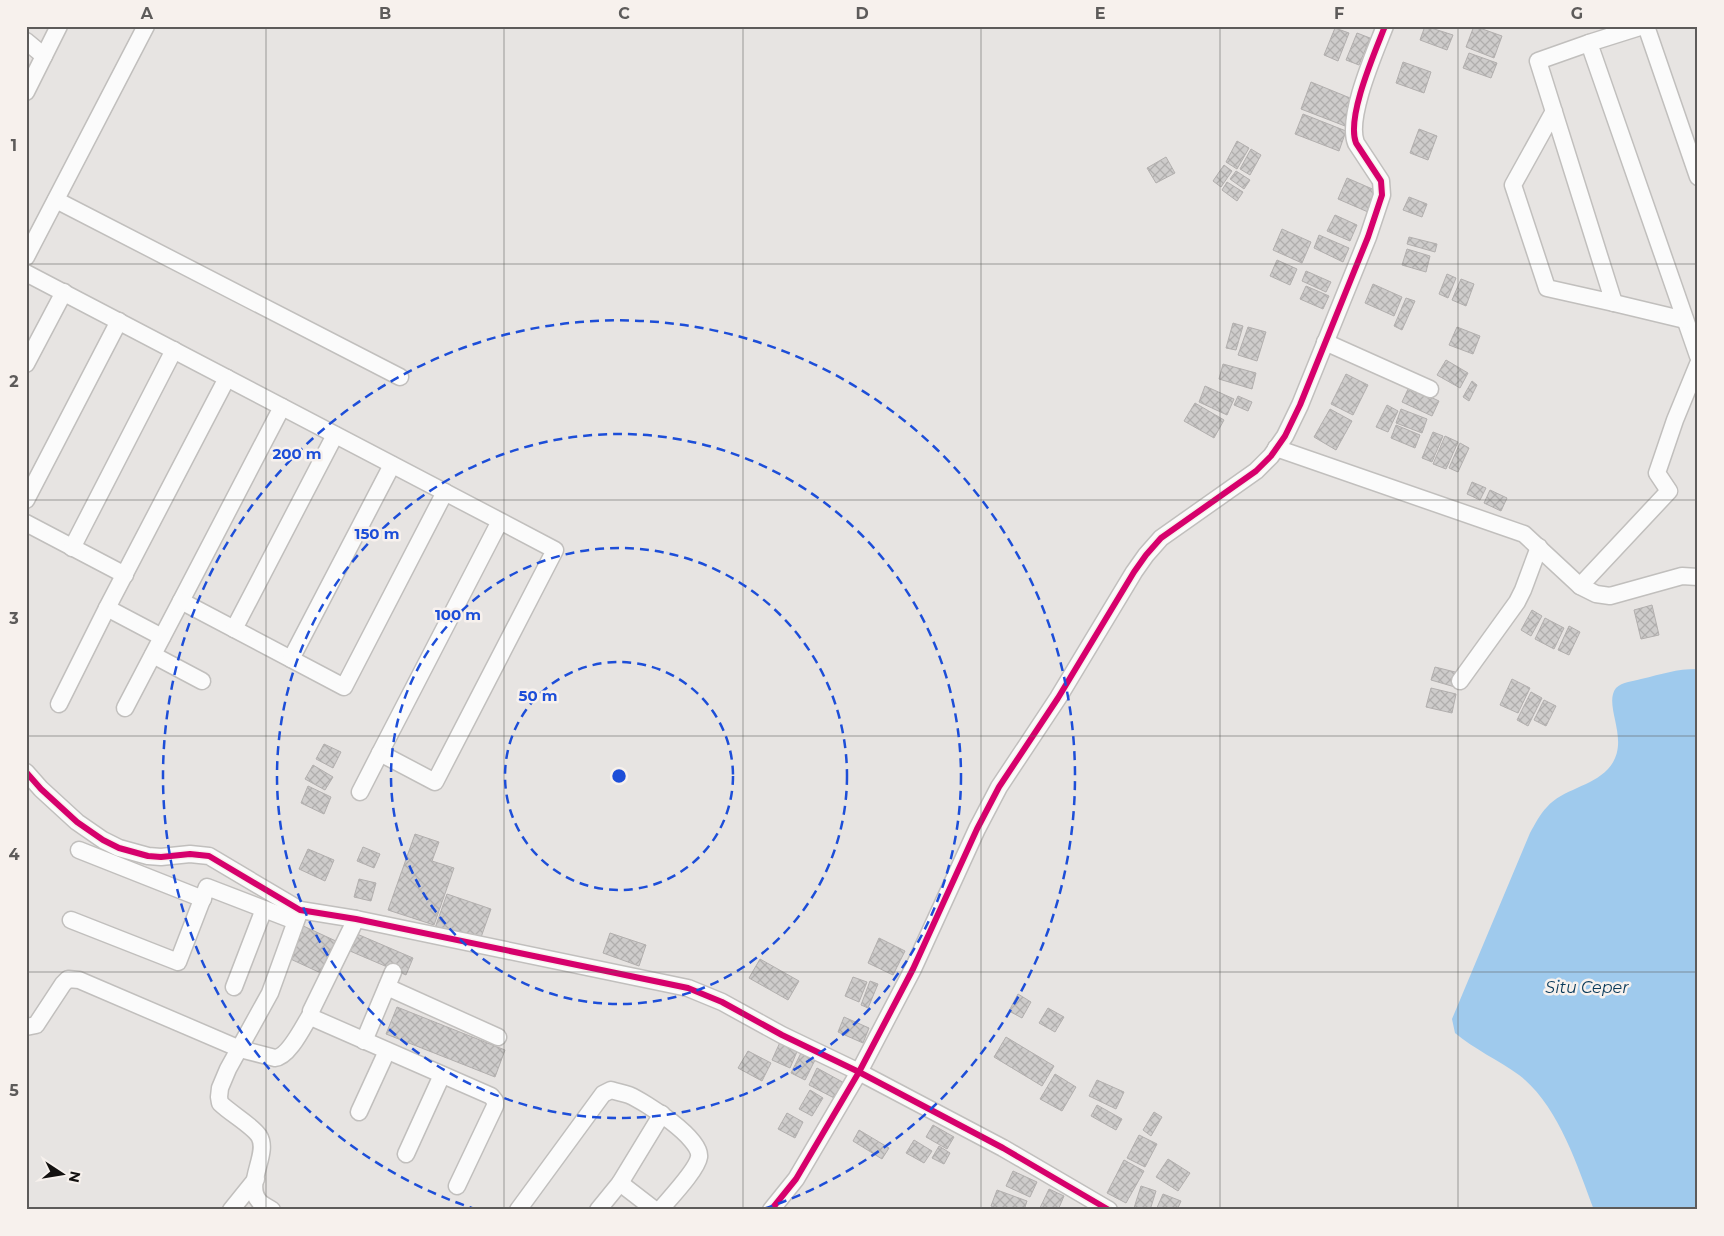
<svg xmlns="http://www.w3.org/2000/svg" width="1724" height="1236" font-family="Montserrat,sans-serif">
	<style>
		.water { fill: #9fcaed }
		.building { fill: url(#building-cross-hatch); stroke: #b2afae }
		.lines { fill: none; stroke-linecap: round; stroke-linejoin: round }
		.minor-casing { stroke: #c1bfbd; stroke-width: 19 }
		.minor { stroke: #fbfbfb; stroke-width: 16 }
		.cycleway-casing { stroke: #f7f1ed; stroke-width: 9 }
		.cycleway { stroke: #d6006c; stroke-width: 6 }
		.grid { fill: none; stroke: #5d5b5a; stroke-width: 1; stroke-opacity: 0.55 }
		.ring { fill: none; stroke: #1d4ed8; stroke-width: 2.5; stroke-dasharray: 9 6 }
		.labels { text-anchor: middle; stroke-width: 5; stroke-linejoin: round; paint-order: stroke }
		.water-label { font-size: 16px; font-style: italic; fill: #063859; stroke: #f7f1ed }
		.centre { fill: #1d4ed8; stroke: #f7f1ed; stroke-width: 2.5 }
		.ring-label { font-size: 15px; text-anchor: middle; font-weight: bold; fill: #1d4ed8; stroke: #f7f1ed; stroke-width: 5; stroke-linejoin: round; paint-order: stroke }
		.neatline { fill: none; stroke: #5d5b5a; stroke-width: 2 }
		.grid-label { font-size: 16px; text-anchor: middle; font-weight: bold; fill: #5d5b5a }
	</style>
	<defs>
		<pattern id="building-cross-hatch" width="8" height="8" patternUnits="userSpaceOnUse" patternTransform="scale(1.25)"><rect width="8" height="8" fill="#cecccb"/><path d="M0 0l8 8M0 8l8-8" fill="none" stroke="#b0aead"/></pattern>
	</defs>
	<rect width="100%" height="100%" fill="#e7e4e2"/>
	<!-- water -->
	<path class="water" d="M1698,669V1210H1594C1577,1165 1558,1105 1519,1075C1498,1060 1474,1049 1455,1033L1452,1019L1530,833C1535,824 1540,814 1547,807C1563,789 1591,787 1608,769C1633,742 1602,706 1616,688C1622,682 1634,681 1641,679C1663,674 1675,669 1698,669Z"/>
	<!-- building -->
	<g class="building">
		<path d="M1425,26L1453,35L1447,50L1420,40Z"/>
		<path d="M1474,26L1502,36L1494,58L1466,47Z"/>
		<path d="M1335,28L1349,33L1338,61L1324,55Z"/>
		<path d="M1357,33L1370,38L1359,65L1346,60Z"/>
		<path d="M1469,53L1497,63L1491,78L1463,68Z"/>
		<path d="M1403,62L1431,72L1424,93L1396,83Z"/>
		<path d="M1311,82L1355,100L1345,126L1301,109Z"/>
		<path d="M1303,114L1346,131L1339,151L1295,134Z"/>
		<path d="M1419,129L1437,136L1428,160L1410,153Z"/>
		<path d="M1237,141L1249,148L1237,169L1226,162Z"/>
		<path d="M1251,149L1261,155L1250,175L1240,169Z"/>
		<path d="M1166,157L1175,173L1156,183L1147,168Z"/>
		<path d="M1224,165L1232,171L1221,187L1213,181Z"/>
		<path d="M1236,171L1250,180L1244,189L1230,179Z"/>
		<path d="M1347,178L1377,191L1368,212L1338,199Z"/>
		<path d="M1227,182L1243,192L1237,201L1222,190Z"/>
		<path d="M1409,197L1427,204L1422,217L1403,210Z"/>
		<path d="M1335,215L1357,225L1350,241L1327,231Z"/>
		<path d="M1282,229L1311,242L1302,263L1273,250Z"/>
		<path d="M1319,235L1349,248L1343,262L1314,248Z"/>
		<path d="M1409,237L1437,244L1435,252L1407,244Z"/>
		<path d="M1407,249L1430,256L1426,272L1402,265Z"/>
		<path d="M1277,260L1297,269L1290,285L1270,276Z"/>
		<path d="M1306,271L1331,282L1326,292L1302,281Z"/>
		<path d="M1447,274L1456,278L1448,298L1439,294Z"/>
		<path d="M1461,279L1474,284L1466,306L1452,300Z"/>
		<path d="M1373,284L1402,297L1394,316L1365,303Z"/>
		<path d="M1306,286L1329,296L1323,309L1300,299Z"/>
		<path d="M1406,298L1415,301L1402,330L1394,326Z"/>
		<path d="M1233,323L1243,326L1236,350L1226,348Z"/>
		<path d="M1248,327L1266,332L1257,361L1238,355Z"/>
		<path d="M1457,327L1480,336L1473,354L1449,345Z"/>
		<path d="M1446,360L1468,373L1460,388L1437,375Z"/>
		<path d="M1223,364L1256,373L1252,389L1219,379Z"/>
		<path d="M1346,374L1368,385L1353,415L1331,404Z"/>
		<path d="M1472,381L1477,385L1469,401L1463,397Z"/>
		<path d="M1205,386L1234,399L1227,415L1199,402Z"/>
		<path d="M1409,387L1439,401L1432,416L1402,402Z"/>
		<path d="M1238,396L1252,402L1248,411L1234,405Z"/>
		<path d="M1195,403L1224,420L1214,438L1184,421Z"/>
		<path d="M1387,405L1398,411L1388,432L1376,427Z"/>
		<path d="M1330,409L1352,421L1336,450L1314,437Z"/>
		<path d="M1401,409L1427,419L1422,433L1396,423Z"/>
		<path d="M1396,425L1420,435L1415,448L1391,438Z"/>
		<path d="M1433,432L1443,436L1432,462L1422,458Z"/>
		<path d="M1445,436L1458,442L1446,469L1433,464Z"/>
		<path d="M1460,443L1469,448L1458,472L1449,468Z"/>
		<path d="M1472,482L1486,488L1480,500L1467,494Z"/>
		<path d="M1490,490L1507,498L1501,511L1484,503Z"/>
		<path d="M1652,605L1659,635L1641,639L1634,610Z"/>
		<path d="M1532,610L1542,616L1531,636L1521,630Z"/>
		<path d="M1545,618L1564,628L1554,649L1535,639Z"/>
		<path d="M1569,626L1580,632L1569,655L1558,650Z"/>
		<path d="M1435,667L1459,673L1455,687L1431,680Z"/>
		<path d="M1512,679L1530,688L1518,713L1500,705Z"/>
		<path d="M1431,688L1456,694L1452,713L1426,707Z"/>
		<path d="M1531,692L1542,698L1528,726L1517,720Z"/>
		<path d="M1544,700L1556,706L1546,726L1534,720Z"/>
		<path d="M324,744L341,752L333,768L316,759Z"/>
		<path d="M313,765L333,777L325,790L305,779Z"/>
		<path d="M308,786L331,797L324,814L301,803Z"/>
		<path d="M415,834L439,842L432,861L454,868L434,925L388,910Z"/>
		<path d="M363,847L380,854L374,868L357,861Z"/>
		<path d="M308,849L334,860L325,881L299,869Z"/>
		<path d="M359,879L376,883L371,901L354,897Z"/>
		<path d="M447,894L491,909L479,943L435,928Z"/>
		<path d="M299,924L338,942L323,974L284,956Z"/>
		<path d="M610,933L646,945L639,966L603,953Z"/>
		<path d="M357,934L413,958L406,975L350,951Z"/>
		<path d="M879,938L905,951L893,975L868,963Z"/>
		<path d="M760,959L799,981L788,1000L749,978Z"/>
		<path d="M853,977L867,982L859,1002L845,996Z"/>
		<path d="M870,981L878,984L868,1008L861,1005Z"/>
		<path d="M1018,994L1031,1002L1022,1018L1009,1011Z"/>
		<path d="M397,1007L505,1050L495,1077L386,1034Z"/>
		<path d="M1048,1008L1064,1017L1055,1032L1039,1023Z"/>
		<path d="M844,1017L869,1028L863,1043L838,1032Z"/>
		<path d="M1006,1037L1054,1066L1042,1086L994,1057Z"/>
		<path d="M781,1040L799,1047L790,1068L772,1060Z"/>
		<path d="M803,1049L817,1056L805,1080L791,1073Z"/>
		<path d="M748,1051L771,1063L762,1081L738,1068Z"/>
		<path d="M817,1068L848,1085L840,1101L809,1085Z"/>
		<path d="M1055,1074L1076,1087L1062,1111L1040,1099Z"/>
		<path d="M1097,1080L1124,1092L1116,1109L1089,1096Z"/>
		<path d="M810,1090L823,1098L812,1116L799,1109Z"/>
		<path d="M1097,1105L1122,1119L1116,1130L1091,1116Z"/>
		<path d="M1154,1112L1162,1117L1151,1136L1143,1130Z"/>
		<path d="M787,1113L803,1122L795,1138L778,1129Z"/>
		<path d="M933,1125L954,1137L947,1149L926,1137Z"/>
		<path d="M859,1130L889,1148L882,1159L853,1141Z"/>
		<path d="M1139,1135L1157,1144L1145,1167L1127,1158Z"/>
		<path d="M914,1140L932,1151L924,1163L906,1153Z"/>
		<path d="M939,1146L950,1153L944,1164L932,1158Z"/>
		<path d="M1168,1159L1190,1173L1178,1191L1156,1177Z"/>
		<path d="M1124,1160L1144,1171L1126,1203L1107,1193Z"/>
		<path d="M1013,1171L1037,1182L1030,1197L1006,1186Z"/>
		<path d="M1141,1186L1156,1191L1150,1210H1140L1134,1208Z"/>
		<path d="M1049,1189L1064,1196L1058,1210H1039Z"/>
		<path d="M997,1190L1027,1201L1024,1210H999L991,1206Z"/>
		<path d="M1163,1194L1181,1201L1177,1210H1156Z"/>
	</g>
	<g class="lines">
		<!-- minor casing -->
		<g class="minor-casing">
			<g id="minor">
				<path d="M1643,26L1589,43L1698,356"/>
				<path d="M1646,26L1698,177"/>
				<path d="M26,41L44,56"/>
				<path d="M26,92L59,26"/>
				<path d="M1554,111L1513,185L1547,288L1614,303L1538,61L1589,43"/>
				<path d="M56,200L400,377"/>
				<path d="M26,257L146,26"/>
				<path d="M26,273L500,521L555,550L435,782L380,753L500,521"/>
				<path d="M1614,303L1685,320"/>
				<path d="M1325,342L1430,389"/>
				<path d="M26,364L64,292"/>
				<path d="M282,407L181,601L344,687L445,492"/>
				<path d="M1276,448L1524,534L1580,586L1596,594L1610,596L1682,576L1698,577"/>
				<path d="M26,500L119,321"/>
				<path d="M26,523L125,575"/>
				<path d="M72,548L174,350"/>
				<path d="M1580,586L1669,491L1657,473L1675,420L1698,364"/>
				<path d="M234,629L335,435"/>
				<path d="M162,637L107,608L227,378"/>
				<path d="M153,655L202,681"/>
				<path d="M291,659L392,465"/>
				<path d="M1460,681L1517,602L1523,590L1539,547"/>
				<path d="M59,704L107,608"/>
				<path d="M125,708L181,601"/>
				<path d="M26,772L41,789L77,822L103,840L119,848L148,856L161,857L190,854L209,856L300,910L356,919L688,988L722,1002L782,1035L859,1072L1003,1148L1109,1210"/>
				<path d="M360,792L380,753"/>
				<path d="M79,850L203,899"/>
				<path d="M356,919L311,1011L313,1018L491,1096L495,1101V1106L457,1186"/>
				<path d="M71,920L178,962L207,887L295,921"/>
				<path d="M234,987L264,909"/>
				<path d="M387,987L498,1037"/>
				<path d="M26,1027L36,1025L63,984L68,979L79,980L240,1049L275,1058C289,1057 304,1025 311,1014"/>
				<path d="M364,1041L393,972"/>
				<path d="M359,1112L387,1051"/>
				<path d="M406,1154L442,1075"/>
				<path d="M620,1183L655,1210"/>
				<path d="M231,1210L256,1179"/>
				<path d="M272,1210C268,1207 262,1205 259,1201C244,1184 270,1153 259,1136C253,1126 230,1113 220,1103L219,1097L220,1088L228,1069L270,993L300,910"/>
				<path d="M518,1210L603,1094L611,1090C617,1092 623,1093 629,1095C645,1102 702,1138 699,1157C697,1170 669,1199 660,1210"/>
				<path d="M598,1210L620,1183L662,1114"/>
				<path d="M771,1210L796,1179L859,1072L913,969L977,829L999,787L1058,698L1134,572L1146,555L1161,538L1256,471L1271,456L1285,436L1300,405L1368,237L1382,195L1381,181L1356,143C1346,117 1375,52 1385,26"/>
			</g>
		</g>
		<!-- minor -->
		<use href="#minor" class="minor"/>
		<!-- cycleway casing -->
		<g class="cycleway-casing">
			<g id="cycleway">
				<path d="M26,772L41,789L77,822L103,840L119,848L148,856L161,857L190,854L209,856L300,910L356,919L688,988L722,1002L782,1035L859,1072L1003,1148L1109,1210"/>
				<path d="M771,1210L796,1179L859,1072L913,969L977,829L999,787L1058,698L1134,572L1146,555L1161,538L1256,471L1271,456L1285,436L1300,405L1368,237L1382,195L1381,181L1356,143C1346,117 1375,52 1385,26"/>
			</g>
		</g>
		<!-- cycleway -->
		<use href="#cycleway" class="cycleway"/>
	</g>
	<!-- grid -->
	<path class="grid" d="M266,26V1210M504,26V1210M743,26V1210M981,26V1210M1220,26V1210M1458,26V1210M26,264H1698M26,500H1698M26,736H1698M26,972H1698"/>
	<!-- distance rings -->
	<g class="ring">
		<circle cx="619" cy="776" r="114"/>
		<circle cx="619" cy="776" r="228"/>
		<circle cx="619" cy="776" r="342"/>
		<path d="M478 1210A456 456 0 1 1 760 1210"/>
	</g>
	<g class="labels">
		<!-- water labels -->
		<g class="water-label">
			<text x="1587" y="993">Situ Ceper</text>
		</g>
	</g>
	<circle cx="619" cy="776" r="8" class="centre"/>
	<g class="ring-label">
		<text x="297" y="459">200 m</text>
		<text x="377" y="539">150 m</text>
		<text x="458" y="620">100 m</text>
		<text x="538" y="701">50 m</text>
	</g>
	<!-- border -->
	<rect width="1724" height="1236" fill="none" stroke="#f7f1ed" stroke-width="55"/>
	<!-- north arrow -->
	<g transform="translate(62 1174) rotate(102)" stroke="#f7f1ed" stroke-width="4" paint-order="stroke">
	<path d="M0-4L9 19L0 12L-9 19Z" fill="#131110"/>
	<text y="-8" font-size="14" font-weight="bold" text-anchor="middle" fill="#131110">N</text>
	</g>
	<rect x="28" y="28" width="1668" height="1180" class="neatline"/>
	<g class="grid-label">
		<text x="147" y="19">A</text>
		<text x="385" y="19">B</text>
		<text x="624" y="19">C</text>
		<text x="862" y="19">D</text>
		<text x="1100" y="19">E</text>
		<text x="1339" y="19">F</text>
		<text x="1577" y="19">G</text>
		<text x="14" y="151">1</text>
		<text x="14" y="387">2</text>
		<text x="14" y="624">3</text>
		<text x="14" y="860">4</text>
		<text x="14" y="1096">5</text>
	</g>
</svg>
